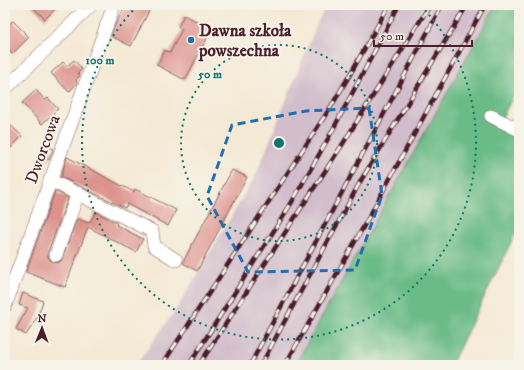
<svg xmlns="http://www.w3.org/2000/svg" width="524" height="370" font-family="'IM FELL DW Pica',serif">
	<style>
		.industrial { fill: #d1bdcb }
		.forest { fill: #6abb86; stroke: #5a6d58 }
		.building { fill: #dd928c }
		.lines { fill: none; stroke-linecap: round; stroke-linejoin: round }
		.minor-casing { stroke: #866666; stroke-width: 14 }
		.minor { stroke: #fff; stroke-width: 13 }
		.rail-casing { stroke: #4a1f2b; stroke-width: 4.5 }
		.rail { stroke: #f7f3e8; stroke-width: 3; stroke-dasharray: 9; stroke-linecap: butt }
		.marked { fill: none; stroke: #1f6fb2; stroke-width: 3; stroke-dasharray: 8 5; stroke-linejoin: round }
		.ring { fill: none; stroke: #0f766e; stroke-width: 2; stroke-dasharray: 2 4 }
		.poi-dot { fill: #1f6fb2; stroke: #f7f3e8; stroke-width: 1.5 }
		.labels { text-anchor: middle; stroke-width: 4; stroke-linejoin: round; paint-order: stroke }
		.poi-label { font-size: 17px; font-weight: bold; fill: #4a1f2b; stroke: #f7f3e8; text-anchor: start }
		.street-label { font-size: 17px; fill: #4a1f2b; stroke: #f7f3e8 }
		.centre { fill: #0f766e; stroke: #f7f3e8; stroke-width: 2 }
		.ring-label { font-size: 12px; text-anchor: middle; font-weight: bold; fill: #0f766e; stroke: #f7f3e8; stroke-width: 4; stroke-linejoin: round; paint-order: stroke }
	</style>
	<rect width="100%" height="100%" fill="#f7f3e8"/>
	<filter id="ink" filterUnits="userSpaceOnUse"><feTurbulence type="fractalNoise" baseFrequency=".025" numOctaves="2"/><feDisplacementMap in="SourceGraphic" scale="8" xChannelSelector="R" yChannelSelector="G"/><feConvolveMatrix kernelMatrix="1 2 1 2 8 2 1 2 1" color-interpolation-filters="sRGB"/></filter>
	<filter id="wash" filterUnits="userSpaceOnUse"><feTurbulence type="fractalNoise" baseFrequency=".012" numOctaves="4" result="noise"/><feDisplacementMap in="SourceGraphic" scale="16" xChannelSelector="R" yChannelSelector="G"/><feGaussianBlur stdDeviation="0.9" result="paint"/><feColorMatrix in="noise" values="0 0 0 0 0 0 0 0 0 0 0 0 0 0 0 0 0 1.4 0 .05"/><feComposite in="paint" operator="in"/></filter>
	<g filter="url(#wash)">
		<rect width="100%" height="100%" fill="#f4e9d4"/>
		<!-- industrial -->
		<path class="industrial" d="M328,5H496L295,365H136L177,308L256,175L319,19Z"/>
		<!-- forest -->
		<path class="forest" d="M496,5H519V85L497,127L519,138V226L451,365H295Z"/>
		<g id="blocks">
			<!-- building -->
			<g class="building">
				<path d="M31,5H59L45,19Z"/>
				<path d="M126,5H152L131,46L111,36L116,23Z"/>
				<path d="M184,15L212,29L185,80L157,65L165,50L170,53L182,29L178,27Z"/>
				<path d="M13,21L29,37L12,54L5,46V28Z"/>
				<path d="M74,60L82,69L78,73L80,75L76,80L77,83L69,92L51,73L63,62L67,66Z"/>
				<path d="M36,90L45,100L48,98L58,109L42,124L22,103Z"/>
				<path d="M5,120L22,136L11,148L5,142Z"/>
				<path d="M46,146L53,149L49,160L41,156Z"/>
				<path d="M67,157L134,192L135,189L176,210L168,226L127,204L125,208L61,177Z"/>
				<path d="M232,170L247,177L197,271L183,263L184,260Z"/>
				<path d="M55,191L68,198L48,252V257L50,260L57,263L61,261L77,219L89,223L96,212L117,223L116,225L143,239L136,252L88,227L65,287L26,272Z"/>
				<path d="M23,293L43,301L38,316L26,335L16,329L28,308L19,305Z"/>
			</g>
		</g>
	</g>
	<g filter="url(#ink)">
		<use href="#blocks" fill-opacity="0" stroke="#866666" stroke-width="1"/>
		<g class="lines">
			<!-- minor casing -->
			<g class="minor-casing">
				<g id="minor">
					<path d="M5,89L91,5"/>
					<path d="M491,116L519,130"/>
					<path d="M50,180L152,231L154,246L176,260"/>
					<path d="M56,255L78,193"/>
					<path d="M5,306L114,5"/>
				</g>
			</g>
			<!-- minor -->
			<use href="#minor" class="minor"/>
			<!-- rail casing -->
			<g class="rail-casing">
				<g id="rail">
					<path d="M162,365L332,105L352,71L389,5"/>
					<path d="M189,365L292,202L329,137L399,5"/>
					<path d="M199,365L344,142L430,5"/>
					<path d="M250,365L442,5"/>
					<path d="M261,365L360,182L467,5"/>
					<path d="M285,365L365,224L485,5"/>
				</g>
			</g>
			<!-- rail -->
			<use href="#rail" class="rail"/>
		</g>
	</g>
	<!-- marked area -->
	<path class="marked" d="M369,108L382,195L355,270L248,272L207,196L232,125L306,111Z"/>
	<!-- distance rings -->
	<g class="ring">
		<circle cx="279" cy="143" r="98"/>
		<path d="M421 6A197 197 0 1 1 137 6"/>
	</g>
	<!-- markers -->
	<circle class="poi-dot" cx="191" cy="40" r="4"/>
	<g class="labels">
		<!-- poi labels -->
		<g class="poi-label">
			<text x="199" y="36">Dawna szkoła<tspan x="199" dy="20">powszechna</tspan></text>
		</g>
		<!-- street labels -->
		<g class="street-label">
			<text transform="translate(42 149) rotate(-70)" y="6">Dworcowa</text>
		</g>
	</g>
	<circle cx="279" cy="143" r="6" class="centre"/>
	<g class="ring-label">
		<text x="100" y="64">100 m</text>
		<text x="210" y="78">50 m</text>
	</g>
	<!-- margin -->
	<rect width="524" height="370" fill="none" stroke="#f7f3e8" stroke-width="20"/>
	<!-- north arrow -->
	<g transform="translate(42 328) rotate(1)" stroke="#f7f3e8" stroke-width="3" paint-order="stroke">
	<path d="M0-3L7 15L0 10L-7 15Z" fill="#4a1f2b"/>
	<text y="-6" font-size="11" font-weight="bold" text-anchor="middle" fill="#4a1f2b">N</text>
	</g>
	<!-- scale -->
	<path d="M374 40v6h98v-6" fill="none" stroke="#4a1f2b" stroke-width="2"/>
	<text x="380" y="40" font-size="12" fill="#4a1f2b" stroke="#f7f3e8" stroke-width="3" paint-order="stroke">50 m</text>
</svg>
